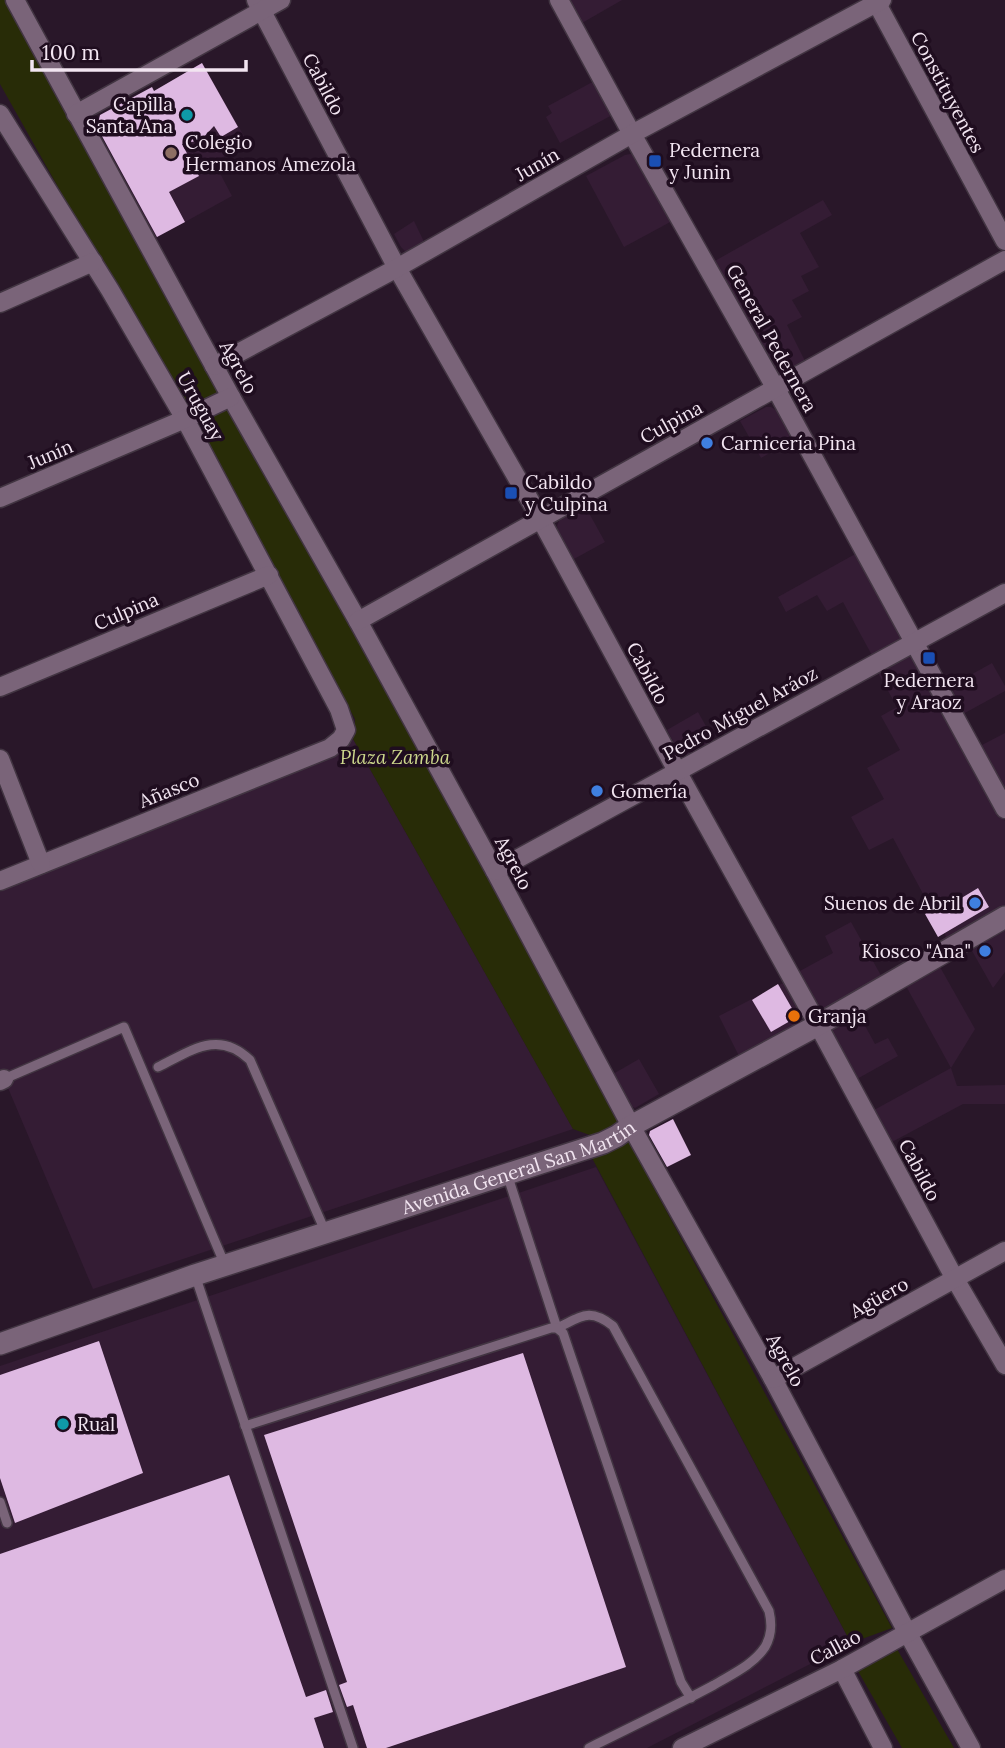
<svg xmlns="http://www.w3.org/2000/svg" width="1005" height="1748" font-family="Lora,serif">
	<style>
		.built { fill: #341c34 }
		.green { fill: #282c07 }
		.building { fill: #deb9e2 }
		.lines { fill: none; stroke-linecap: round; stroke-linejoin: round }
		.service-casing { stroke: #423542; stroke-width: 12 }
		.minor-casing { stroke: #423542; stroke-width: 21 }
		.tertiary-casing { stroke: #423542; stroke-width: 24 }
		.service { stroke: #7a6479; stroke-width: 9 }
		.minor { stroke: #7a6479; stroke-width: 18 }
		.tertiary { stroke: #7a6479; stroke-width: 21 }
		.culture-dot { fill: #0f9aa8; stroke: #1f0d1f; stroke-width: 2.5 }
		.education-dot { fill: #8d6e63; stroke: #1f0d1f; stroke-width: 2.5 }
		.transit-dot { fill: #1a4fb4; stroke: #1f0d1f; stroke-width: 2.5 }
		.shop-dot { fill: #3f7fe0; stroke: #1f0d1f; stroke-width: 2.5 }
		.food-dot { fill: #e8710a; stroke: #1f0d1f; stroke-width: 2.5 }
		.labels { text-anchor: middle; stroke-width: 7; stroke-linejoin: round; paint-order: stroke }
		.street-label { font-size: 19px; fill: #f2e5f1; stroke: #1f0d1f }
		.poi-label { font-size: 19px; fill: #f2e5f1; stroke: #1f0d1f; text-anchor: start }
		.park-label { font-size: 19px; font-style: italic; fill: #cdd88c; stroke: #1f0d1f }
	</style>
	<rect width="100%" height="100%" fill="#291729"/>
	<!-- built -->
	<g class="built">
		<path d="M569,0H622L582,23Z"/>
		<path d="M202,63L248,143L214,162L232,196L156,238L97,128L100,115L154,91Z"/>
		<path d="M598,79L616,113L560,143L546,117L552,113L548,106Z"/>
		<path d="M630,154L635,155L674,220L624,247L586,176L625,155Z"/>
		<path d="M823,200L832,215L800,233L819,267L801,276L809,291L792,300L802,317L787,325L807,365L785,376L779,375L773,372L713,262Z"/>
		<path d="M414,221L427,248L410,253L405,251L401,247L394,234Z"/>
		<path d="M766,407H771L778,411L795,438L761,458L740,421Z"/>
		<path d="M584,504L605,542L574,559L558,530L557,526L561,516Z"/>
		<path d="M857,553L901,636L900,641L874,659L843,602L827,611L817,595L786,612L778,597Z"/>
		<path d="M906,655H910L914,658L1005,821V911L949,942L893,838L869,850L851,817L884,799L867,768L900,750L881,716L897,707L877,671Z"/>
		<path d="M992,663L1005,686V691L963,714L949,687Z"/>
		<path d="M698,712L716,744L686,759L681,756L667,730Z"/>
		<path d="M1005,733V794L980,746Z"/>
		<path d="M353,739L573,1129L93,1289L0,1069V892L346,748Z"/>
		<path d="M851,922L883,979L825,1010L821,1009L816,1005L798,972L833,953L825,936Z"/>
		<path d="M1005,930V972L993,988L971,949Z"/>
		<path d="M940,967L975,1029L951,1068L957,1086L1005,1085V1104H963L892,1142L874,1110L951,1068L906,986Z"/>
		<path d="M787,981L803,1013L801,1021L798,1026L739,1056L719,1016Z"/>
		<path d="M857,1011L875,1044L888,1038L898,1056L857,1079L831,1031L832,1027Z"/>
		<path d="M639,1059L659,1094L635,1108L630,1106L613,1074Z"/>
		<path d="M596,1167L851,1643L647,1748H0V1366Z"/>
	</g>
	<!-- green -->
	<g class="green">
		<path d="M0,0H7L224,395L196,409L187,406L93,249L0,84Z"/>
		<path d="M227,409L404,716L623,1121L598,1138L573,1129L353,739L355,732V719L195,426Z"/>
		<path d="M629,1142L892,1628L851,1643L592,1158Z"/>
		<path d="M897,1649L954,1748H902L858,1671Z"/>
	</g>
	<!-- building -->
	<g class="building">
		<path d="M202,63L238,127L221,137L214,126L201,140L182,144L199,176L169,192L185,222L157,237L97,127L100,115L152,87L154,91Z"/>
		<path d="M978,888L989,907L938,937L925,914L942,903L945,908Z"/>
		<path d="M778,984L797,1017L771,1032L752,1000Z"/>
		<path d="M673,1119L691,1155L667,1167L649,1135L650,1131Z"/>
		<path d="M99,1341L143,1473L15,1523L0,1478V1375Z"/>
		<path d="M523,1353L626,1667L386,1748H367L353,1705L347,1707L339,1685L347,1682L264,1435Z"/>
		<path d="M229,1475L306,1697L326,1690L333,1712L314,1718L324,1748H0V1554Z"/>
	</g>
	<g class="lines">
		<!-- service casing -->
		<g class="service-casing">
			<g id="service">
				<path d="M158,1067C191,1051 218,1029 250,1060L325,1231"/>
				<path d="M4,1079L124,1027L225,1265"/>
				<path d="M507,1174L557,1328C581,1317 589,1307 613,1326L769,1611C772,1624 772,1635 765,1647C753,1665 732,1674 714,1685C673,1707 631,1727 589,1748"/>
				<path d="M195,1275L353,1748"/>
				<path d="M245,1426L551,1328H557L563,1333L681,1682L691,1698"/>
				<path d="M0,1502L7,1523"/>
			</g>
		</g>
		<!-- minor casing -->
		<g class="minor-casing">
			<g id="minor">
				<path d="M15,0L231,397L358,621L495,871L631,1126L773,1379L907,1632L971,1748"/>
				<path d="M256,0L397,268L540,518L677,771L818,1025L955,1279L1005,1365"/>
				<path d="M559,0L632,134L776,389L1005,809"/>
				<path d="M875,0L1005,241"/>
				<path d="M0,114L110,290L185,419L339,709L346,730L341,739L330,748L0,881"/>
				<path d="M76,114L281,0"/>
				<path d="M0,303L93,262"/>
				<path d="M214,366L397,268L632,134L882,0"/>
				<path d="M0,498L185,419L231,397"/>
				<path d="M358,621C573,500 790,381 1005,260"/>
				<path d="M0,687L269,575"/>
				<path d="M0,759L41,864"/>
				<path d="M495,871L1005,593"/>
				<path d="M0,1081L4,1079"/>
				<path d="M773,1379L1005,1251"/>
				<path d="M842,1669L883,1748"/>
				<path d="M682,1748L842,1669L1005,1579"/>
			</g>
		</g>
		<!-- tertiary casing -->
		<g class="tertiary-casing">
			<g id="tertiary">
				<path id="s1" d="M0,1344L195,1275L603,1143L617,1136L631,1126L818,1025L1005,917"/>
			</g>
		</g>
		<!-- service -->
		<use href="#service" class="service"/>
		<!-- minor -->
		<use href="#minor" class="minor"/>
		<!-- tertiary -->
		<use href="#tertiary" class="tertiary"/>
	</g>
	<!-- markers -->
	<g class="culture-dot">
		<circle cx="187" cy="115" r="7"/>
		<circle cx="63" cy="1424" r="7"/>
	</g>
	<circle class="education-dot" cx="171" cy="153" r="7"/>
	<g class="transit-dot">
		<rect x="648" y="154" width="14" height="14" rx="3.5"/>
		<rect x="504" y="486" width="14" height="14" rx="3.5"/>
		<rect x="922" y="651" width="14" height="14" rx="3.5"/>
	</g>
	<g class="shop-dot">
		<circle cx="707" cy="443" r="7"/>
		<circle cx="597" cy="791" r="7"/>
		<circle cx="975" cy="903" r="7"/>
		<circle cx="985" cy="951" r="7"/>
	</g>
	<circle class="food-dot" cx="794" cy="1016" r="7"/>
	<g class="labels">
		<!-- street labels -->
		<g class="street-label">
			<text transform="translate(324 84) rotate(62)" y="7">Cabildo</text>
			<text transform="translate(948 92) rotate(62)" y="7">Constituyentes</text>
			<text transform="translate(537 164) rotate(-30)" y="7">Junín</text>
			<text transform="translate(772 338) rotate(61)" y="7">General Pedernera</text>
			<text transform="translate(239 367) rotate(61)" y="7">Agrelo</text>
			<text transform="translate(201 406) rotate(61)" y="7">Uruguay</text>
			<text transform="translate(671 422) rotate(-29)" y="7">Culpina</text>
			<text transform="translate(50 454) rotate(-23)" y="7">Junín</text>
			<text transform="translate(126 611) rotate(-23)" y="7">Culpina</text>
			<text transform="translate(648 673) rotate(62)" y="7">Cabildo</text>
			<text transform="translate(740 713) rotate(-29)" y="7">Pedro Miguel Aráoz</text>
			<text transform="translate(169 790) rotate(-22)" y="7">Añasco</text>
			<text transform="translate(514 863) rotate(62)" y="7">Agrelo</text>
			<text dy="7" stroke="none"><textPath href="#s1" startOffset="548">Avenida General San Martín</textPath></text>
			<text transform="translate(920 1170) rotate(62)" y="7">Cabildo</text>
			<text transform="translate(879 1297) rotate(-29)" y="7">Agüero</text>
			<text transform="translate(786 1360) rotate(61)" y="7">Agrelo</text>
			<text transform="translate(835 1647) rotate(-28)" y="7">Callao</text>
		</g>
		<!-- poi labels -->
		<g class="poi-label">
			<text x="173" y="111" text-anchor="end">Capilla<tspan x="173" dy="22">Santa Ana</tspan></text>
			<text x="185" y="149">Colegio<tspan x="185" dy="22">Hermanos Amezola</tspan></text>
			<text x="669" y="157">Pedernera<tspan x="669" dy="22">y Junin</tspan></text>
			<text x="721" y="450">Carnicería Pina</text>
			<text x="525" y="489">Cabildo<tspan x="525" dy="22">y Culpina</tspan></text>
			<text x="929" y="687" text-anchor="middle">Pedernera<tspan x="929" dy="22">y Araoz</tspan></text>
			<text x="611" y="798">Gomería</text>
			<text x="961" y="910" text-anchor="end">Suenos de Abril</text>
			<text x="971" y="958" text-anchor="end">Kiosco "Ana"</text>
			<text x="808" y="1023">Granja</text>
			<text x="77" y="1431">Rual</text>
		</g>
		<!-- park labels -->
		<g class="park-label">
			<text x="395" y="764">Plaza Zamba</text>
		</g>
	</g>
	<!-- scale -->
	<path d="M32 60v10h214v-10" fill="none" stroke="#f2e5f1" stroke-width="3.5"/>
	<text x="42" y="60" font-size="21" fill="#f2e5f1" stroke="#1f0d1f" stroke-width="5" paint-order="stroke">100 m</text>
</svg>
